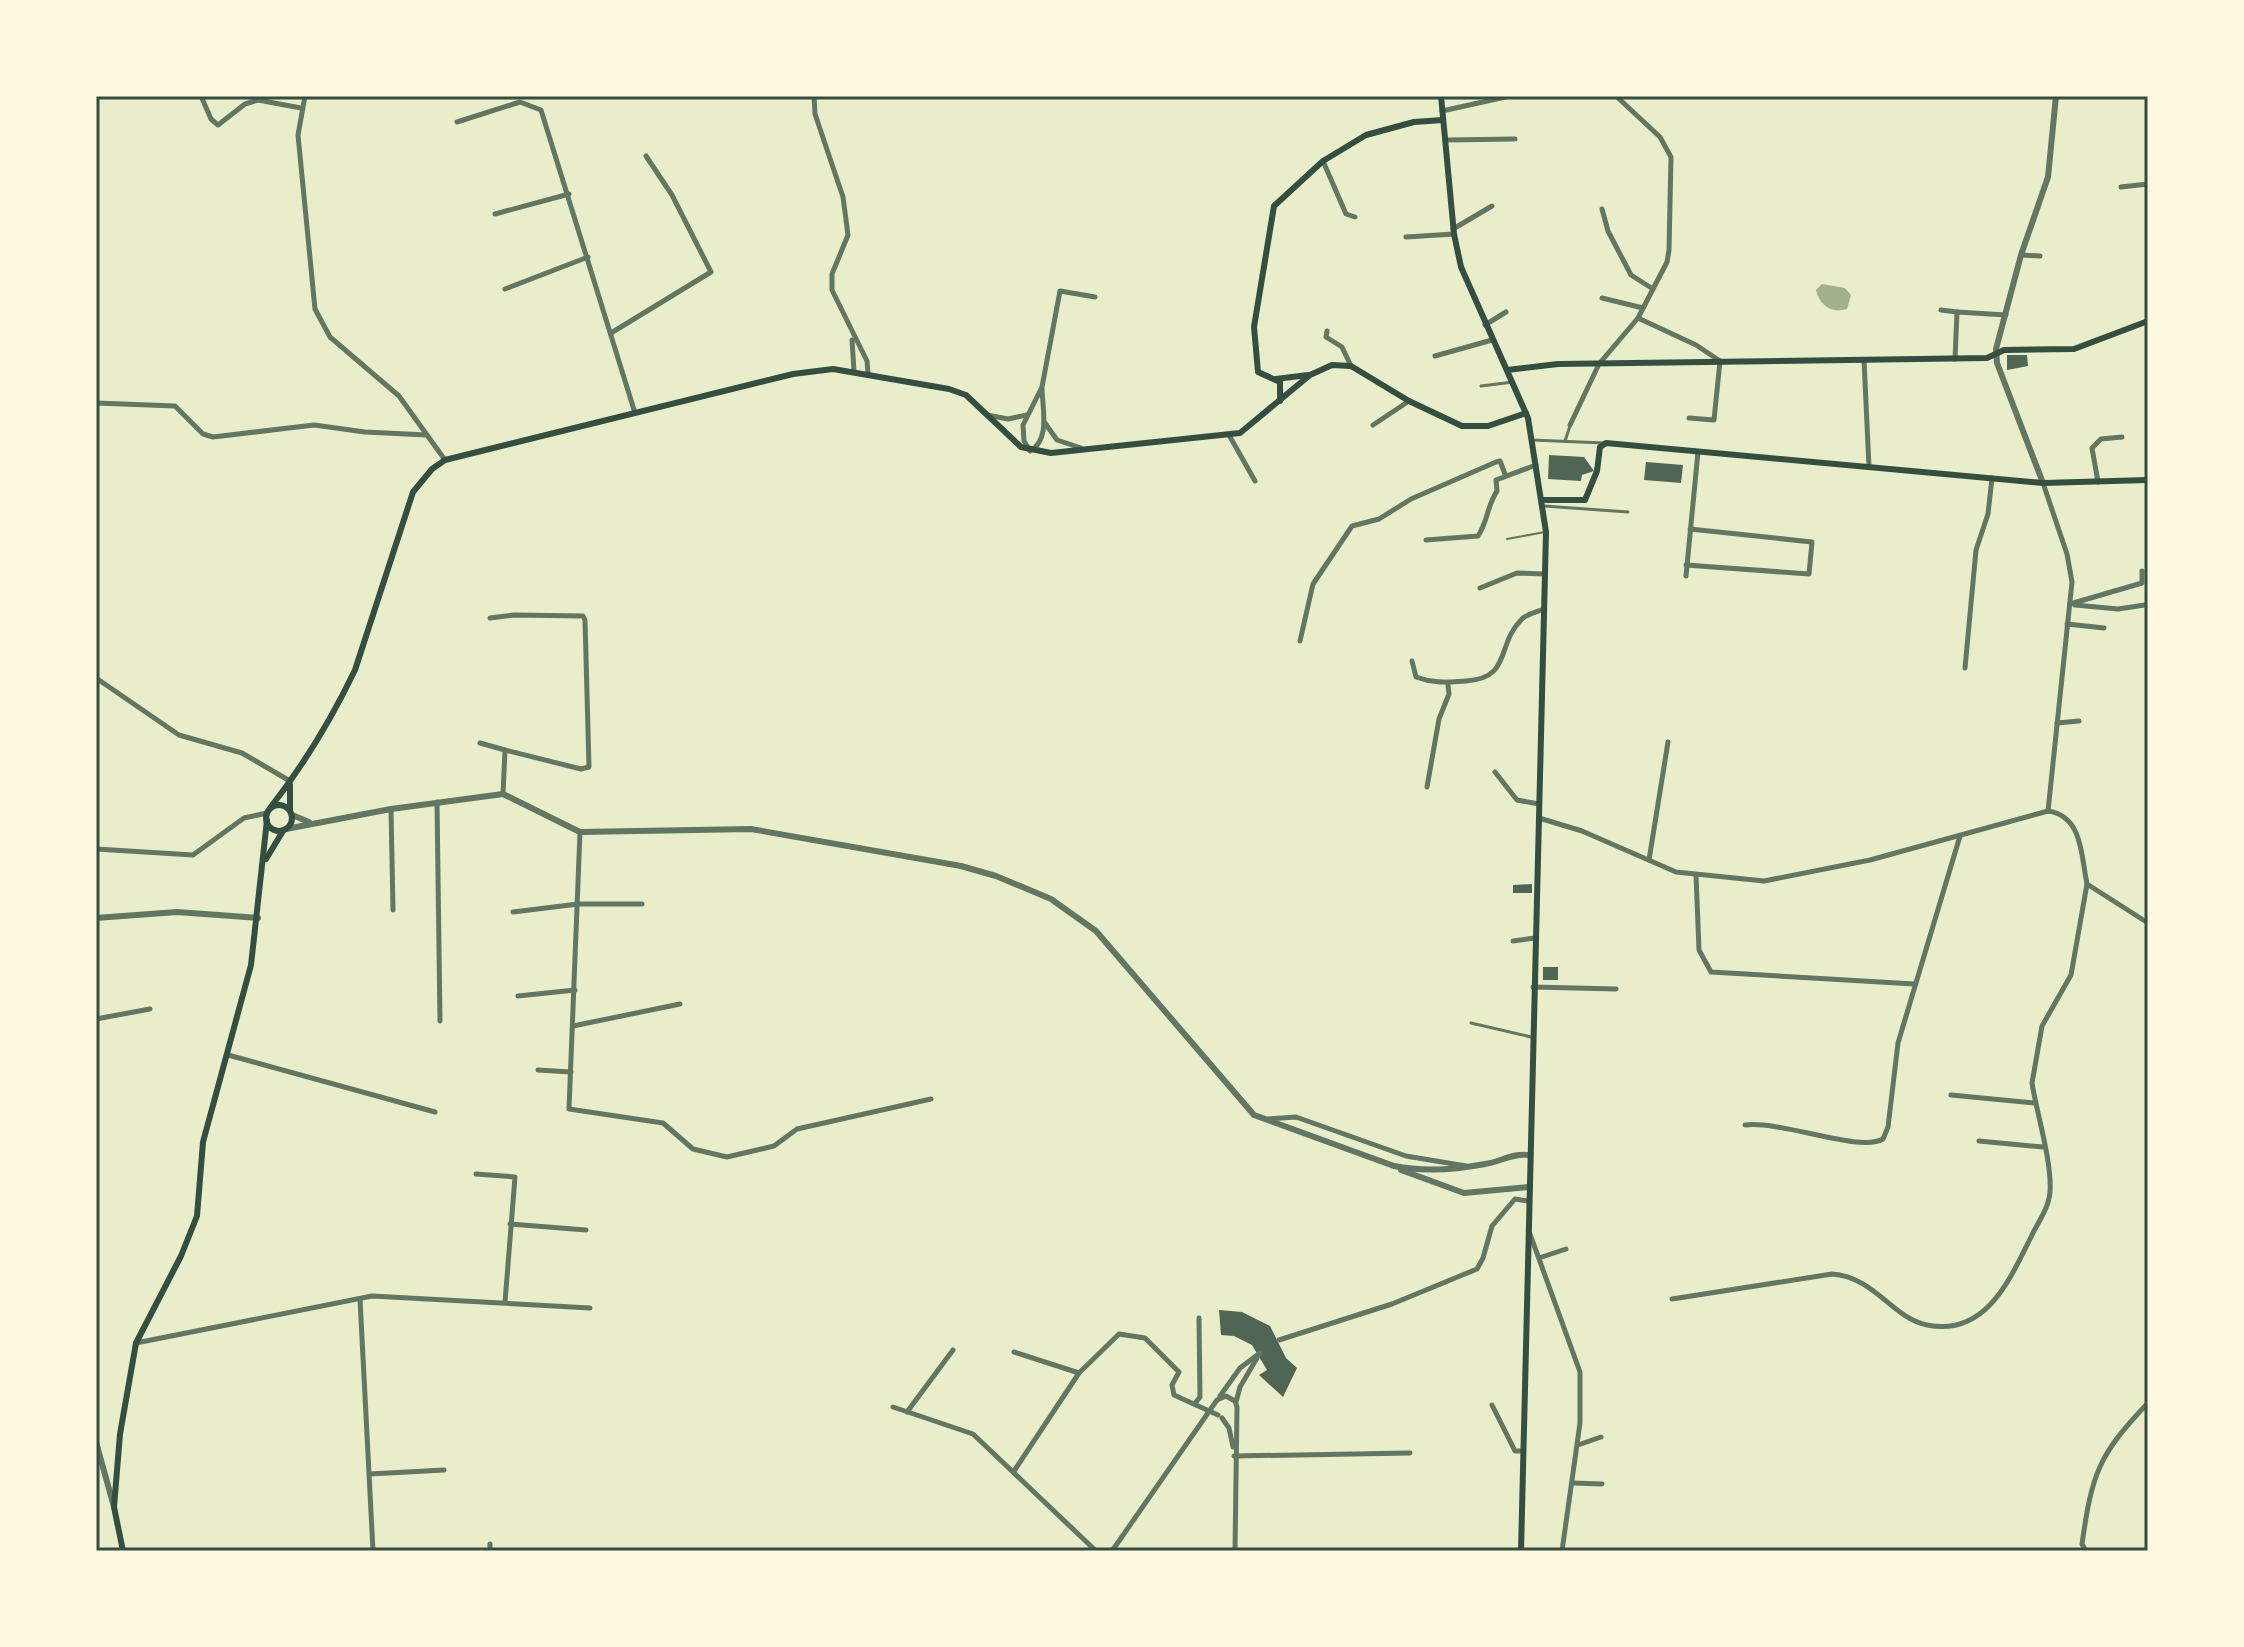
<svg xmlns="http://www.w3.org/2000/svg" width="2244" height="1647" font-family="'DejaVu Sans',sans-serif">
	<style>
		.water { fill: #a3b18a }
		.building { fill: #4f6655 }
		.lines { fill: none; stroke-linecap: round; stroke-linejoin: round }
		.service { stroke: #617663; stroke-width: 2 }
		.pedestrian { stroke: #617663; stroke-width: 3 }
		.minor { stroke: #617663; stroke-width: 5 }
		.tertiary { stroke: #617663; stroke-width: 6 }
		.secondary { stroke: #344e41; stroke-width: 6 }
		.neatline { fill: none; stroke: #344e41; stroke-width: 3 }
	</style>
	<rect width="100%" height="100%" fill="#e9edc9"/>
	<!-- water -->
	<path class="water" d="M1822,284L1845,288L1851,295L1847,309C1832,314 1819,305 1816,290Z"/>
	<!-- building -->
	<g class="building">
		<path d="M2007,355H2027L2028,366L2007,370Z"/>
		<path d="M1549,455L1584,457L1594,471L1582,475L1581,481L1548,479Z"/>
		<path d="M1646,462L1683,465L1681,483L1644,480Z"/>
		<path d="M1532,884V893H1513V885Z"/>
		<rect x="1543" y="967" width="15" height="13"/>
		<path d="M1219,1310L1242,1312L1270,1326L1286,1358L1297,1368L1283,1397L1259,1375L1267,1370L1252,1345L1234,1336L1221,1335Z"/>
	</g>
	<g class="lines">
		<!-- service -->
		<path class="service" d="M1507,539L1545,532"/>
		<!-- pedestrian -->
		<g class="pedestrian">
			<path d="M1481,386L1513,382"/>
			<path d="M1532,440L1604,443"/>
			<path d="M1565,441L1570,426"/>
			<path d="M1544,506L1628,512"/>
			<path d="M1471,1023L1531,1037"/>
		</g>
		<!-- minor -->
		<g class="minor">
			<path d="M201,96L211,119L218,125L245,104L258,100L301,108"/>
			<path d="M305,96L298,135L315,309L330,337L399,396L445,460"/>
			<path d="M814,96L815,114L843,197L848,235L832,274V290L867,361L868,373"/>
			<path d="M1442,111L1510,96"/>
			<path d="M457,122L520,102L541,110L635,413"/>
			<path d="M1446,140L1515,139"/>
			<path d="M1323,161L1346,214L1355,217"/>
			<path d="M2121,187L2148,184"/>
			<path d="M1602,209L1608,231L1631,275L1653,289"/>
			<path d="M495,214L569,194"/>
			<path d="M1453,229L1492,206"/>
			<path d="M1406,237L1454,234"/>
			<path d="M2021,255L2040,256"/>
			<path d="M505,289L588,257"/>
			<path d="M1602,298L1643,308"/>
			<path d="M1941,310L1957,312"/>
			<path d="M1638,318L1696,345L1720,361L1714,420L1689,418"/>
			<path d="M1485,325L1506,312"/>
			<path d="M1327,331L1326,337L1342,347L1351,366"/>
			<path d="M611,333L711,272L672,195L646,156"/>
			<path d="M852,340L854,371"/>
			<path d="M1435,356L1492,340"/>
			<path d="M1955,359L1957,312L2006,315"/>
			<path d="M1864,360L1869,467"/>
			<path d="M1042,387C1042,407 1051,440 1030,451L1024,441L1023,425L1042,387L1060,291L1095,297"/>
			<path d="M96,403L175,406L203,434L213,437L314,425L365,432L427,435"/>
			<path d="M987,415L1008,419L1027,415"/>
			<path d="M1045,423L1057,440L1081,448"/>
			<path d="M1373,425L1409,401"/>
			<path d="M1570,425L1599,364L1638,318L1667,262L1669,250L1671,157L1660,137L1616,96"/>
			<path d="M1229,435L1255,481"/>
			<path d="M2098,482L2092,448L2101,439L2122,437"/>
			<path d="M2043,483L2067,554L2072,582L2048,811"/>
			<path d="M1426,540L1478,536C1488,521 1487,506 1497,491L1496,480L1536,465"/>
			<path d="M1686,565L1809,574L1812,542L1690,529"/>
			<path d="M1686,576L1698,452"/>
			<path d="M1480,588L1517,573L1545,574"/>
			<path d="M2070,604L2142,583V571"/>
			<path d="M2075,605L2118,609L2145,605"/>
			<path d="M490,618L514,615L583,616L585,620L589,767L581,769L505,750L503,794"/>
			<path d="M2067,624L2104,628"/>
			<path d="M1300,641L1313,584L1352,526L1379,519L1411,499L1496,462L1500,461L1505,474"/>
			<path d="M1412,661L1416,677C1435,684 1447,682 1466,681C1512,678 1496,645 1521,620C1526,614 1537,612 1544,609"/>
			<path d="M1965,668L1976,550L1988,514L1992,478"/>
			<path d="M96,678L179,735L242,753L290,781"/>
			<path d="M2057,723L2079,721"/>
			<path d="M480,743L505,750"/>
			<path d="M1495,772L1517,800L1539,804"/>
			<path d="M1427,787L1439,719L1449,694L1448,685"/>
			<path d="M437,802L440,1021"/>
			<path d="M391,809L393,910"/>
			<path d="M2048,811C2083,816 2081,856 2087,884L2148,923"/>
			<path d="M1539,818L1582,831L1676,872L1764,881L1870,860L2048,811"/>
			<path d="M580,832L569,1109L663,1123L693,1149L727,1157L774,1146L797,1129L931,1099"/>
			<path d="M96,849L193,855L244,818L267,813"/>
			<path d="M1649,860L1668,742"/>
			<path d="M1696,875L1699,950L1711,972L1914,984"/>
			<path d="M513,912L578,904H642"/>
			<path d="M1513,941L1535,938"/>
			<path d="M1533,987L1616,989"/>
			<path d="M518,996L575,990"/>
			<path d="M96,1019L150,1009"/>
			<path d="M573,1026L680,1004"/>
			<path d="M228,1055L435,1112"/>
			<path d="M538,1070L571,1072"/>
			<path d="M1951,1095L2035,1103"/>
			<path d="M1268,1119L1296,1117L1406,1156L1466,1166"/>
			<path d="M1745,1125C1780,1120 1860,1153 1883,1139L1888,1127L1898,1043L1960,836"/>
			<path d="M1979,1141L2043,1147"/>
			<path d="M476,1174L515,1177L505,1302"/>
			<path d="M510,1224L586,1230"/>
			<path d="M1530,1234L1580,1372V1423L1562,1551"/>
			<path d="M1539,1258L1566,1249"/>
			<path d="M360,1299L373,1551"/>
			<path d="M1672,1299L1832,1274C1875,1277 1892,1318 1927,1325C1986,1337 2010,1279 2031,1237C2037,1224 2049,1208 2050,1192C2052,1161 2037,1115 2032,1083L2042,1026L2071,975L2087,884"/>
			<path d="M1279,1340L1392,1304L1477,1269L1483,1258L1492,1226L1515,1199L1528,1201"/>
			<path d="M136,1343L372,1296L590,1308"/>
			<path d="M1014,1352L1079,1373"/>
			<path d="M1220,1396L1240,1368L1260,1353"/>
			<path d="M1196,1402L1200,1397L1199,1318"/>
			<path d="M1236,1402L1240,1387L1257,1358"/>
			<path d="M1492,1405L1515,1451H1523"/>
			<path d="M893,1407L973,1434L1096,1551"/>
			<path d="M907,1412L953,1350"/>
			<path d="M1222,1418L1229,1428L1233,1447"/>
			<path d="M1578,1445L1601,1437"/>
			<path d="M1234,1456L1410,1453"/>
			<path d="M1014,1471L1079,1373L1119,1334L1145,1338L1179,1372L1172,1385L1174,1395L1218,1415"/>
			<path d="M370,1474L444,1470"/>
			<path d="M1572,1483L1602,1484"/>
			<path d="M490,1551V1544"/>
			<path d="M1112,1551L1217,1400L1226,1396L1235,1401L1237,1407L1235,1551"/>
			<path d="M2086,1551L2082,1544C2092,1474 2098,1455 2148,1403"/>
		</g>
		<!-- tertiary -->
		<g class="tertiary">
			<path d="M2043,483L1997,363L1996,349L2021,255L2048,177L2056,96"/>
			<path d="M292,815L309,822"/>
			<path d="M286,829L391,809L503,794L580,832L751,829L961,866L996,876L1051,899L1096,931L1254,1115L1394,1166C1424,1172 1454,1170 1485,1164C1500,1162 1512,1153 1528,1155"/>
			<path d="M96,918L177,912L258,918"/>
			<path d="M1401,1170L1464,1193L1528,1187"/>
			<path d="M96,1442L114,1507"/>
		</g>
		<!-- secondary -->
		<g class="secondary">
			<path d="M1441,96L1454,234L1461,267L1528,418L1546,532L1521,1551"/>
			<path d="M1507,370L1558,364L1987,358L2004,350L2074,349L2148,321"/>
			<path d="M1276,379L1308,375"/>
			<path d="M1280,401V382L1258,372L1254,327L1274,206L1323,161L1366,135L1414,122L1443,120"/>
			<path d="M1542,500H1585L1597,471L1600,447L1606,443L2043,483L2148,480"/>
			<circle cx="279" cy="818" r="13"/>
			<path d="M270,808C303,766 332,718 355,670L413,492L432,469L445,460L793,374L833,369L949,389L966,395L1021,447L1051,453L1240,433L1310,375L1332,365L1351,366L1409,401L1462,426H1488L1526,413"/>
			<path d="M290,810V785"/>
			<path d="M266,859L283,831"/>
			<path d="M123,1551L114,1507L120,1434L136,1343L181,1256L197,1216L203,1142L251,965L267,820"/>
		</g>
	</g>
	<!-- border -->
	<rect width="2244" height="1647" fill="none" stroke="#fefae0" stroke-width="196"/>
	<rect x="98" y="98" width="2048" height="1451" class="neatline"/>
</svg>
